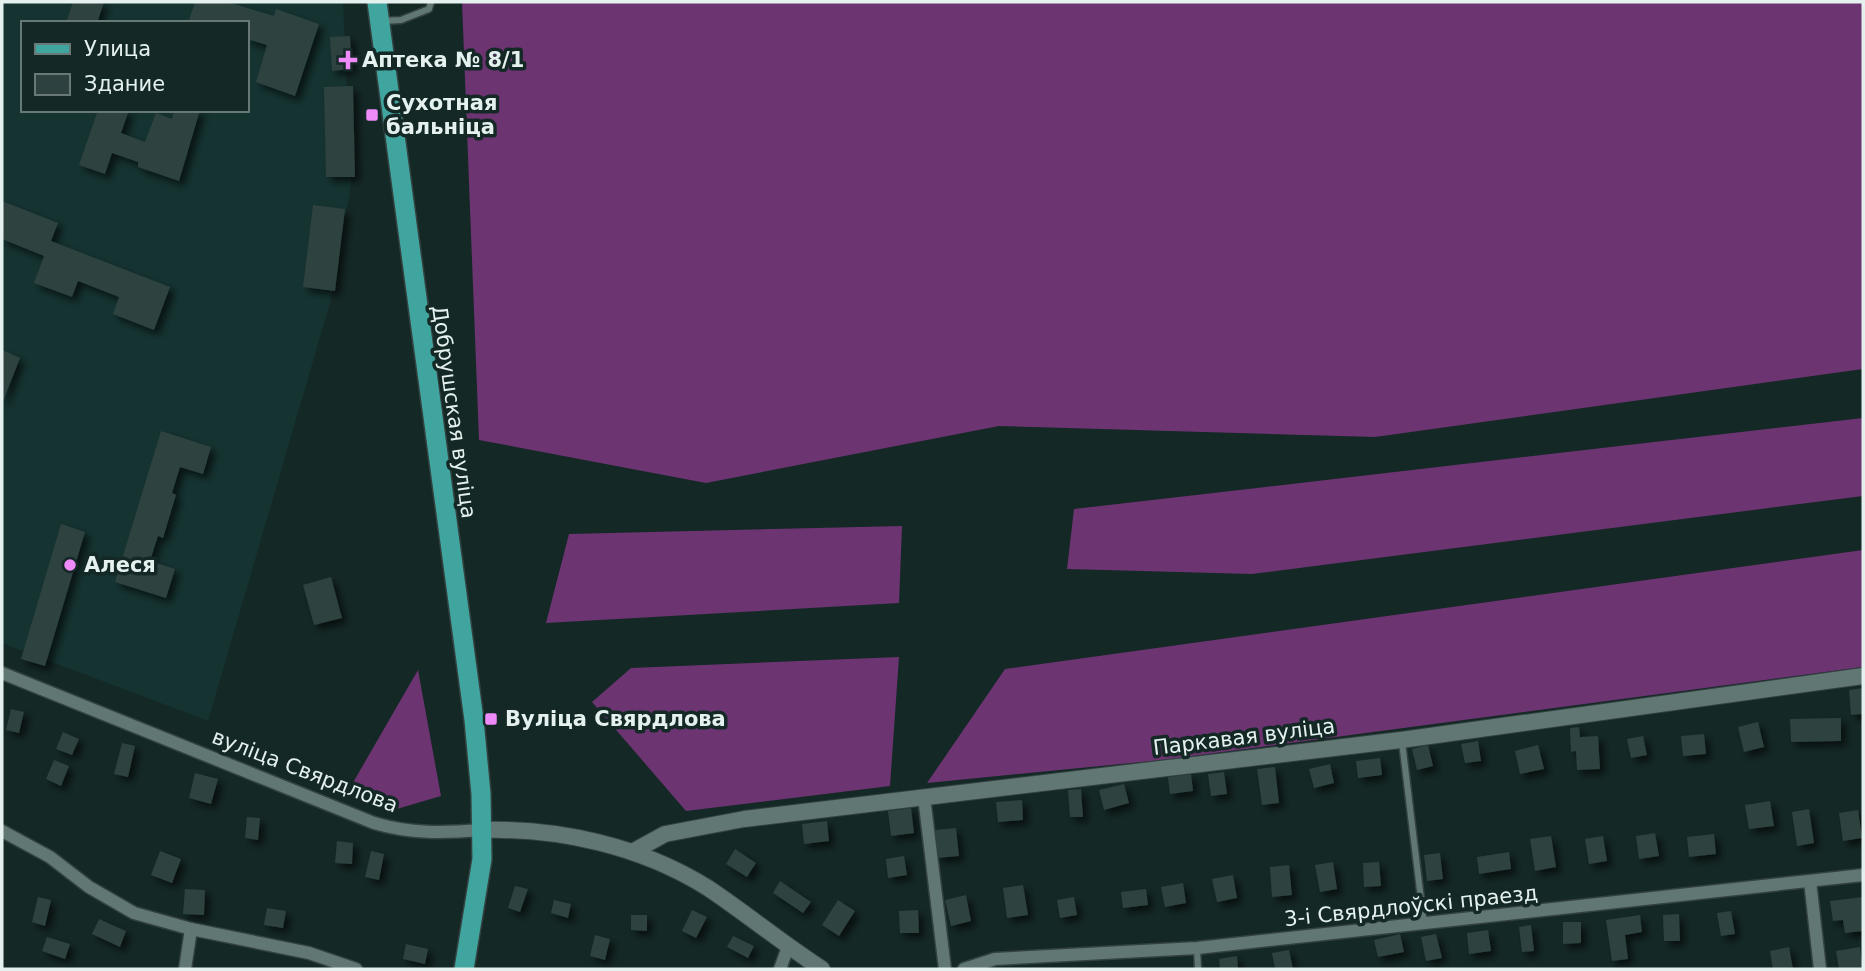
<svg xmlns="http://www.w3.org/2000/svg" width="1865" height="971" font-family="'DejaVu Sans',sans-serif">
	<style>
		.built { fill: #153331; fill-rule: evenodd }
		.forest { fill: #6c3471 }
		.building { fill: #2d4240; filter: url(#shadow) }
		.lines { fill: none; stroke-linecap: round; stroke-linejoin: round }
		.service-casing { stroke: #334240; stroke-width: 9 }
		.minor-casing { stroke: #334240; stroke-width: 15 }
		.tertiary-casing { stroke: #334240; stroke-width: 18 }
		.primary-casing { stroke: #334240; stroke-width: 22 }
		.service { stroke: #607774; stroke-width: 6 }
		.minor { stroke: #607774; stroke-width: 12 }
		.tertiary { stroke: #607774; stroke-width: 16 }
		.primary { stroke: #40a59f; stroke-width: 19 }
		.poi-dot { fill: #ee8bf8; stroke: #142826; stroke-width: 2.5 }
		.labels { text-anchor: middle; stroke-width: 7; stroke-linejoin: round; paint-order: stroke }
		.poi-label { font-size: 21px; font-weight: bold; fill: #e4f1ef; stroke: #142826; text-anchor: start }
		.street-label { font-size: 21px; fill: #e4f1ef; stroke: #142826 }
	</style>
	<defs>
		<filter id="shadow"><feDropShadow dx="5" dy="5" stdDeviation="3.5" flood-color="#0009"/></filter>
	</defs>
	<rect width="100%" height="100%" fill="#142826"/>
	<!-- built -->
	<path class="built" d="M2,2H343L351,186L330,303L208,721L2,643ZM23,23H247V110H23Z"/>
	<!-- forest -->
	<g class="forest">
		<path d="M462,2H1863V369L1375,437L999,426L706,483L479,440Z"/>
		<path d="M1863,418V496L1252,574L1067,569L1074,509Z"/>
		<path d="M902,526L899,603L546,623L569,534Z"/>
		<path d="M1863,550V667L1162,760L927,783L1005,669Z"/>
		<path d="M899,657L890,786L686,811L592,702L631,668Z"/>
		<path d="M418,670L441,796L390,811L347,793Z"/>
	</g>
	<!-- building -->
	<g class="building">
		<path d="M73,2H104L97,23H66Z"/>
		<path d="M195,2H228L274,16L276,9L319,24L295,96L256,82L267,45L247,39V23H188Z"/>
		<path d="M350,36L352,69L332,71L330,37Z"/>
		<path d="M353,86L355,177H326L324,87Z"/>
		<path d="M98,110H129L121,133L145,142L156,113L172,119L174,110H200L179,181L138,167V162L112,153L105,174L79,165Z"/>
		<path d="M2,201L58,223L51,241L170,287L154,330L113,314L119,297L78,281L72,297L34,283L44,256L2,239Z"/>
		<path d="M313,205L345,209L335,291L303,287Z"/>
		<path d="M2,350L20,358L2,404Z"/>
		<path d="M161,431L211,447L203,474L180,467L172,493L176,495L163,538L158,536L150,561L175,569L166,598L115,582Z"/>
		<path d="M61,524L85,532L45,666L21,659Z"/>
		<path d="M331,577L342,618L314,625L303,585Z"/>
		<path d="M1863,688V714L1851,715L1849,690Z"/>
		<path d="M11,709L24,712L19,733L6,730Z"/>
		<path d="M1841,718V741L1791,742L1790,719Z"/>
		<path d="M1758,722L1764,747L1744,752L1738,727Z"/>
		<path d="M1579,727L1580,737L1598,736L1600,769L1577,770L1576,751L1571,752L1570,728Z"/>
		<path d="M63,732L79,739L72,755L56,749Z"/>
		<path d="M1704,734L1706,754L1683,756L1681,736Z"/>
		<path d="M1643,736L1647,755L1631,758L1627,739Z"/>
		<path d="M1478,741L1481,761L1465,763L1461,744Z"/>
		<path d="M122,743L135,746L128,777L114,774Z"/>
		<path d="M1428,745L1433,766L1417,770L1412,749Z"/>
		<path d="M1538,745L1544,769L1520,774L1515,751Z"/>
		<path d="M1380,758L1382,775L1358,778L1356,761Z"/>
		<path d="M54,760L69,766L61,786L46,779Z"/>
		<path d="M1330,764L1334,783L1314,788L1309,769Z"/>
		<path d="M1275,767L1279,803L1262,805L1257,769Z"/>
		<path d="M1224,772L1227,794L1211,796L1208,774Z"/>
		<path d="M195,773L218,779L211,804L189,798Z"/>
		<path d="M1191,774L1193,791L1170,794L1168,777Z"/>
		<path d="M1124,784L1129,803L1104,810L1099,790Z"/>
		<path d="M1081,789L1083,817H1070L1068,790Z"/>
		<path d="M1022,800L1023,820L998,822L996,802Z"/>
		<path d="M1770,801L1774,826L1749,829L1745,805Z"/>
		<path d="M911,808L914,833L891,836L888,811Z"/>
		<path d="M1809,809L1814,843L1797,846L1792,812Z"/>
		<path d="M1858,810L1862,838L1843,841L1839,813Z"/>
		<path d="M247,817L260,818L258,840L245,838Z"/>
		<path d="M827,821L829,841L804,844L802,824Z"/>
		<path d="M956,828L959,856L937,858L935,830Z"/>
		<path d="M1655,833L1659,856L1639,859L1636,836Z"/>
		<path d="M1714,834L1716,854L1689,857L1687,837Z"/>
		<path d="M1551,836L1556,867L1535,871L1530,839Z"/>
		<path d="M1603,836L1607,861L1589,864L1585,839Z"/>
		<path d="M337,841L353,843L352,864L335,863Z"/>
		<path d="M735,849L756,863L747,877L726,864Z"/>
		<path d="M160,851L181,859L172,883L151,875Z"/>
		<path d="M371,851L384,854L379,880L365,877Z"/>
		<path d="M1509,852L1511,869L1479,874L1477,857Z"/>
		<path d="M1440,853L1443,879L1427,881L1424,855Z"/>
		<path d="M904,856L907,875L888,878L886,859Z"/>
		<path d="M1333,862L1337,889L1320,892L1315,865Z"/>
		<path d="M1379,862L1381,886L1364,887L1363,863Z"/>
		<path d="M1289,865L1292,895L1272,897L1270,867Z"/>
		<path d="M1233,875L1237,898L1217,902L1212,879Z"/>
		<path d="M780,881L811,902L803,913L773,893Z"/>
		<path d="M1183,883L1186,903L1165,907L1161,887Z"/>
		<path d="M1023,885L1028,915L1007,918L1003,888Z"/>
		<path d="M515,886L528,889L520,912L508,908Z"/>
		<path d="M185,889L205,890L204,915L183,914Z"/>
		<path d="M1146,889L1148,905L1123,908L1121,892Z"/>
		<path d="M966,895L971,921L951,926L945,900Z"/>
		<path d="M38,897L51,900L45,926L32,922Z"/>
		<path d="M1074,897L1077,915L1060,918L1057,900Z"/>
		<path d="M1863,897V931L1845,933L1843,920L1833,921L1830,901Z"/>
		<path d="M554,900L571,904L568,918L551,913Z"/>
		<path d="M838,900L855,911L839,936L822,925Z"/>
		<path d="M267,908L286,911L283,928L264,925Z"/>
		<path d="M692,910L707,917L696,938L682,931Z"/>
		<path d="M918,910L919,933H900L899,911Z"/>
		<path d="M1731,911L1735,934L1721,936L1717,913Z"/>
		<path d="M1679,914L1680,941H1664L1663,915Z"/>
		<path d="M631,915H647V931L631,930Z"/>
		<path d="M1640,915L1642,932L1625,935L1628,959L1612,961L1606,920Z"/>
		<path d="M99,919L126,931L120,947L92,934Z"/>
		<path d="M1563,922H1581V943L1563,944Z"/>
		<path d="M1531,925L1534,951L1522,952L1519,927Z"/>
		<path d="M1488,930L1491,951L1469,954L1467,933Z"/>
		<path d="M1400,934L1404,952L1378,957L1374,940Z"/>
		<path d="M1436,934L1442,958L1426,961L1421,937Z"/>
		<path d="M595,935L610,939L605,960L590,956Z"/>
		<path d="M733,936L754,946L748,958L727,947Z"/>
		<path d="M47,937L70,944L65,959L42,951Z"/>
		<path d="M406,944L428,949L425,964L403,959Z"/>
		<path d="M1789,947L1793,969H1773L1770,951Z"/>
		<path d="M1860,947L1863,969H1839L1836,951Z"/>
		<path d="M1289,950L1293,969H1275L1272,953Z"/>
		<path d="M1237,956L1238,969H1220L1219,959Z"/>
	</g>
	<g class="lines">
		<!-- service casing -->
		<g class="service-casing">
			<g id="service">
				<path d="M381,21L401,20L429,9L431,2"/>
				<path d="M1402,742L1424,924"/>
				<path d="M1197,948L1198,969"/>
			</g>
		</g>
		<!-- minor casing -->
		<g class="minor-casing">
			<g id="minor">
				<path d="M2,673L374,823C411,834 443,833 482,830"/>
				<path d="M924,797L945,969"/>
				<path d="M2,831L50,857L89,887L134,913L191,929L309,953L356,969"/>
				<path d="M1810,881L1820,969"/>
				<path d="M185,969L191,929"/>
				<path d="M780,969L788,947"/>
				<path d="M964,969L995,959L1197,948L1863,875"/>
			</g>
		</g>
		<!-- tertiary casing -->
		<g class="tertiary-casing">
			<g id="tertiary">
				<path d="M482,830C560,828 641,846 708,888C747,914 783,944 822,969"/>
				<path d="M634,851L665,834L744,819L1401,740L1863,676"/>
			</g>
		</g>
		<!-- primary casing -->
		<g class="primary-casing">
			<path id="primary" d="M377,2L474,720L481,794L482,859L464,969"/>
		</g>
		<!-- service -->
		<use href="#service" class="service"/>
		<!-- minor -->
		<use href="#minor" class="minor"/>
		<!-- tertiary -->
		<use href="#tertiary" class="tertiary"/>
		<!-- primary -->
		<use href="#primary" class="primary"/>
	</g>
	<!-- markers -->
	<g class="poi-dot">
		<path d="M344.5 49.5h7v7h7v7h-7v7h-7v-7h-7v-7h7z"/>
		<rect x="365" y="108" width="14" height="14" rx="3.5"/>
		<circle cx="70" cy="565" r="7"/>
		<rect x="484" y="712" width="14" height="14" rx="3.5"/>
	</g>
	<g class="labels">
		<!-- poi labels -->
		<g class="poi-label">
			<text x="362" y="67">Аптека № 8/1</text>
			<text x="386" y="110">Сухотная<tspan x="386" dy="24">бальніца</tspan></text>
			<text x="84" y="572">Алеся</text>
			<text x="505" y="726">Вуліца Свярдлова</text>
		</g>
		<!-- street labels -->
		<g class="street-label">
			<text transform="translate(454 412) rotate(82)" y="7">Добрушская вуліца</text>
			<text transform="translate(1244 737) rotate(-7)" y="7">Паркавая вуліца</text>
			<text transform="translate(305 771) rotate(21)" y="7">вуліца Свярдлова</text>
			<text transform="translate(1411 906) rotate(-6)" y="7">3-і Свярдлоўскі праезд</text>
		</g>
	</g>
	<!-- border -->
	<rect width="1865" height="971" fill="none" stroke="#e4f1ef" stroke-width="7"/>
	<!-- legend -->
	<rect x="21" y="21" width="228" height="91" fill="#142826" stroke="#677876" stroke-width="2"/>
	<rect x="35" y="44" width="35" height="10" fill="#40a59f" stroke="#677876" stroke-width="2"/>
	<text x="84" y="56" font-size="21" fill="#e4f1ef">Улица</text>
	<rect x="35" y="74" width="35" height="21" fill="#2d4240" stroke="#677876" stroke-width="2"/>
	<text x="84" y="91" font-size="21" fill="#e4f1ef">Здание</text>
</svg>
